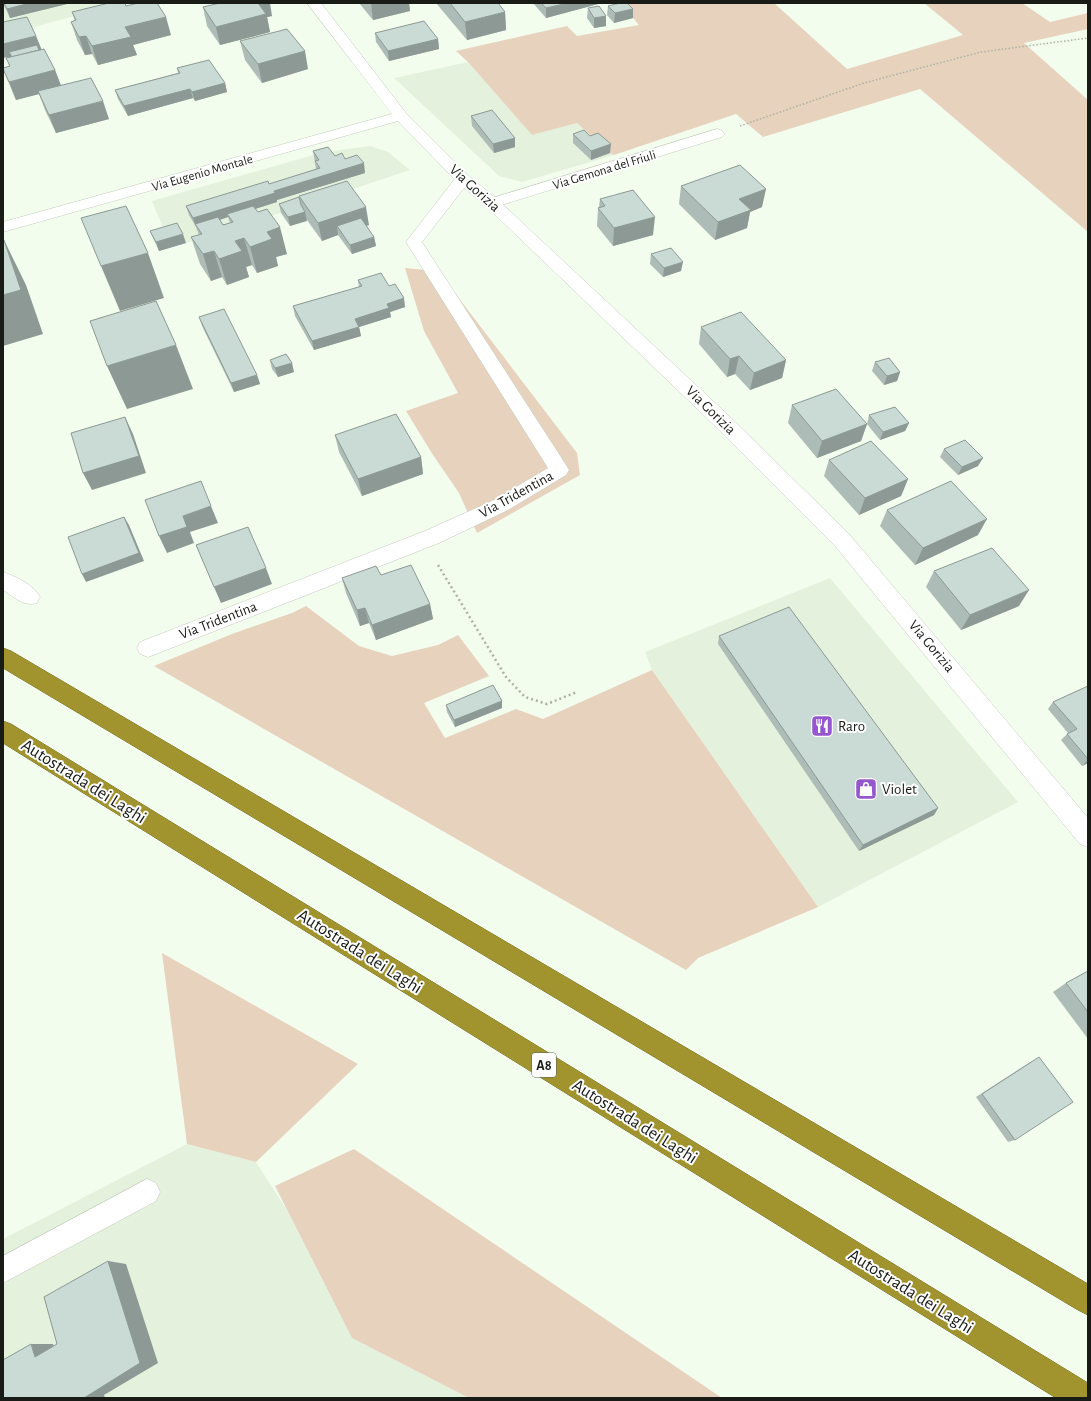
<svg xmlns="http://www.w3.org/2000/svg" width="1091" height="1401" font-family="'Alegreya Sans',sans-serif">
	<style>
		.built { fill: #e4f2dd }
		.green { fill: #e7d2bd }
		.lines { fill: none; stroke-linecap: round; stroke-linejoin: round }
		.service-casing { stroke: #c1cabc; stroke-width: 1 }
		.minor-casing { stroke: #c1cabc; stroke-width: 1 }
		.tertiary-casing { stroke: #c1cabc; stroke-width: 1 }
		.motorway-casing { stroke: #716925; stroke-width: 1 }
		.path-far1 { stroke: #aab2a6; stroke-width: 1.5; stroke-dasharray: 1.5 2; stroke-linecap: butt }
		.path { stroke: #aab2a6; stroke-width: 2.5; stroke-dasharray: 2 3; stroke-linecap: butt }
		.service { fill: #fff; fill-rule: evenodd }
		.minor { fill: #fff; fill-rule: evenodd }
		.tertiary { fill: #fff; fill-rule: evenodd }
		.motorway { fill: #a1932d; fill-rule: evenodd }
		.wall { fill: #adbcb6; fill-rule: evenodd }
		.shaded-wall { fill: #8d9994 }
		.building { fill: #c9dbd4; stroke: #8d9994 }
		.labels { text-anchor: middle; stroke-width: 4; stroke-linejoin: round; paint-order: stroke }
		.far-street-label { font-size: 13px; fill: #181b16; stroke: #fff }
		.shield { fill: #fff; stroke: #5d5f5c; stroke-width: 1 }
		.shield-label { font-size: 14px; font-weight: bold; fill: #181b16 }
		.street-label { font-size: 15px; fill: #181b16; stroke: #fff }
		.poi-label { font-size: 15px; fill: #181b16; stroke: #fff; text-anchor: start }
		.near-street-label { font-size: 18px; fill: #181b16; stroke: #fff }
	</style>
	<rect width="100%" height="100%" fill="#f3fdee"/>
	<!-- built -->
	<g class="built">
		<path d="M3,3H125L3,35Z"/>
		<path d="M468,62L532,135L577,123L610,153L614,155L522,182L499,176L394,78Z"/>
		<path d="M370,146L388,152L410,170L302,206L186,243L180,232L164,230L152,201L324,152Z"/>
		<path d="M830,578L1018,802L818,907L652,670L645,652Z"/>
		<path d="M187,1144L256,1162L287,1210L352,1338L469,1398H3V1239Z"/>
	</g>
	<!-- green -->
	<g class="green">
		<path d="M620,3H774L847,69L963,35L924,3H1022L1050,22L1088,13V29L1024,43L1088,100V232L920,89L763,137L736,114L614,155L610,153L577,123L532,135L468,62L456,51L567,26L577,36L639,25Z"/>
		<path d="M405,268L438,271L577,453L580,475L477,533L459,493L433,455L406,411L458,393L424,331Z"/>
		<path d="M306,606L359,646L392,656L438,645L458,635L489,676L424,703L445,738L516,709L543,719L652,670L818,907L698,958L686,970L154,666L232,634L292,613Z"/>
		<path d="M162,953L358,1064L256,1162L187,1144Z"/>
		<path d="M354,1149L722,1398H469L352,1338L275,1186Z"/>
	</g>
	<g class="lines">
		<!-- service casing -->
		<g class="service-casing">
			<path id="service" d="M147,1179L156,1183L160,1192L156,1201L3,1283V1256Z"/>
		</g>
		<!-- minor casing -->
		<g class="minor-casing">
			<g id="minor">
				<path d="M717,129L722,131L725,134L722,137L498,206L492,208L486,206L484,203L486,200Z"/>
				<path d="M463,174L469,176L471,179L422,242L566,465L569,470L566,475L508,510L439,543L156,654L148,657L140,654L137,648L140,642L425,531L494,500L548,468L406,242L457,176Z"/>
				<path d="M3,572C15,576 34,585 40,597L37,603C24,607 14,597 3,590Z"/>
			</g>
		</g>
		<!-- tertiary casing -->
		<g class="tertiary-casing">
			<path id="tertiary" d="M307,3H321L406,113L469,176L498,200L728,415L849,534L1088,818V847L1080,844L835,546L714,425L486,206L457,182L398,121L3,232V222L392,114Z"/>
		</g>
		<!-- motorway casing -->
		<g class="motorway-casing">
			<g id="motorway">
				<path d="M3,648L11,651L1088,1284V1315L1078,1310L3,668Z"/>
				<path d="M3,721L11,724L1088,1383V1398H1056L3,743Z"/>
			</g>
		</g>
		<!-- path-far1 -->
		<path class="path-far1" d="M740,126L864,83L981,52L1088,38"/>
		<!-- path -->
		<path class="path" d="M438,565L506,677L525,697L547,704L577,692"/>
		<!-- service -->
		<use href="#service" class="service"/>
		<!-- minor -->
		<use href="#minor" class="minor"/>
		<!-- tertiary -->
		<use href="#tertiary" class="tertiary"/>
		<!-- motorway -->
		<use href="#motorway" class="motorway"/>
	</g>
	<!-- wall -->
	<g class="wall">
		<path d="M3,3H71L10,18Z"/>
		<path d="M359,3H409L410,11L373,20Z"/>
		<path d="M436,3H498L505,12L506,30L467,40Z"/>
		<path d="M533,3H602L546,18Z"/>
		<path d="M126,6L171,35L133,45L137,55L98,65L92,54L85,55L77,40L71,22L75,21L72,12Z"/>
		<path d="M608,6L633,9V18L614,23L607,15Z"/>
		<path d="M203,7L272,16L267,17L270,32L220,45L207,26Z"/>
		<path d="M588,8L606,26L594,28L587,18Z"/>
		<path d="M3,22L36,36L42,50L55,70L61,86L109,119L56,133L45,110L39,94L16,100L3,69L9,66L7,57L3,58Z"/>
		<path d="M375,33L438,39L439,49L389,61L376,42Z"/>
		<path d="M240,41L308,69L262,83L245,60Z"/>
		<path d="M177,68L225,83L227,92L195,101L193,98L128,116L118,99L115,90L178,73Z"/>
		<path d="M471,116L515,147L494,153L472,126Z"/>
		<path d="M573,134L590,136L610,153L591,160L573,143Z"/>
		<path d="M313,151L335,156L345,159L365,173L277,200V202L255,209L287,254L276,257L278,266L257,273L252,265L246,267L249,277L227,285L222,277L211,281L200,264L191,237L199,235L196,227L189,215L186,206L269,184L316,169ZM228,217L230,223L223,225L220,220Z"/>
		<path d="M681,186L762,207L750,212L747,228L715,240L679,204Z"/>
		<path d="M299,196L369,225L366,226L374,237L376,246L352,254L338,235L322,241L307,220L290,226L281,213L279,204L299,197Z"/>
		<path d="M600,199L653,235L613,246L597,226L598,208L599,207Z"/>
		<path d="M150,231L186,243L159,251L154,240Z"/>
		<path d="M651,254L681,271L663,277L650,264Z"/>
		<path d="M358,280L389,286L405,307L390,312L391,317L359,327L361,336L314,350L295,316L293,306L359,287Z"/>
		<path d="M199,317L257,375L260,384L234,392L202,326Z"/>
		<path d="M701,327L786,360L782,378L750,390L735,374L727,377L699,344Z"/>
		<path d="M270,360L294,372L278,377L272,369Z"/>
		<path d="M875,362L900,372L897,381L884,385L872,371Z"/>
		<path d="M792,405L867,424L869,415L909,423L905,431L880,440L867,424L861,441L817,458L788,423Z"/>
		<path d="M335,435L421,457L423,474L362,496L339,452Z"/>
		<path d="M944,449L978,466L958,475L940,457Z"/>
		<path d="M829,460L908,479L901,496L859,515L824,476Z"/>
		<path d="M887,510L978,535L915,565L880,526Z"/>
		<path d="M934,571L1019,606L961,630L926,587Z"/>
		<path d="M381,575L430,604L433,619L376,640L369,623L360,626L346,593L342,578Z"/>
		<path d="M719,636L938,808L934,815L859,851L718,644Z"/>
		<path d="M1088,686V763L1082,766L1061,740L1068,733L1048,709L1053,702Z"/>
		<path d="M502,701V708L455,727L447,712L446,705Z"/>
		<path d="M1088,971V1039L1053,992L1066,983Z"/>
		<path d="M1032,1061L1015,1140L1008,1142L976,1097Z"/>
	</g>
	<!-- shaded-wall -->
	<g class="shaded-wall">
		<path d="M30,3H71L10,18L7,9Z"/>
		<path d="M257,3H270L272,16L267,17L270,32L220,45L216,27Z"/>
		<path d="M371,3H409L410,11L373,20Z"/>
		<path d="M568,3H602L546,18V8Z"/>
		<path d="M633,9V18L614,23L615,13Z"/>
		<path d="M505,12L506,30L467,40L465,22Z"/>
		<path d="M606,16V26L594,28V18Z"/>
		<path d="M166,17L171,35L133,45L137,55L98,65L92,46L125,27Z"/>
		<path d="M36,36L43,54L9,62L3,48V44Z"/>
		<path d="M86,36L92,54L85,55L79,37Z"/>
		<path d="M438,39L439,49L389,61L388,51Z"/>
		<path d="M3,48L7,57L3,58Z"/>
		<path d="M305,51L308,69L262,83L258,64Z"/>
		<path d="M55,70L62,88L16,100L9,82Z"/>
		<path d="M225,83L227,92L195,101L192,92Z"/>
		<path d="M190,89L193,98L128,116L124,106Z"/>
		<path d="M103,101L109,119L56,133L49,115Z"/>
		<path d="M515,138V147L494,153L493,144Z"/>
		<path d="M611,144L610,153L591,160V151Z"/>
		<path d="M364,163L365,173L277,200V202L229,217L227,214L228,217L197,227L195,224L196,227L193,218L274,191Z"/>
		<path d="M766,189L762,207L750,212L747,228L715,240L718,222L739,199Z"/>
		<path d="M366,207L369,225L342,234L337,226L338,235L322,241L318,223Z"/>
		<path d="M305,212L307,221L290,226L288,217Z"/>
		<path d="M655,217L653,235L613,246L614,228Z"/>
		<path d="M280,227L287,254L276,257L278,266L257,273L250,247L267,232Z"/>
		<path d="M183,234L186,243L159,251L156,242Z"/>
		<path d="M374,237L376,246L352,254L350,245Z"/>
		<path d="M244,238L252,265L246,267L249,277L227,285L219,259L235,241Z"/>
		<path d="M4,240L26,285L43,334L3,346V295Z"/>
		<path d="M214,251L222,277L211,281L203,254Z"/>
		<path d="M148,253L164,298L120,311L101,266Z"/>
		<path d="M683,262L681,271L663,277L664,268Z"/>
		<path d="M404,298L405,307L390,312L391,317L359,327L361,336L314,350L312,341L355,319L387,304Z"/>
		<path d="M176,345L193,389L127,409L107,366Z"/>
		<path d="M739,356L735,374L727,377L730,359Z"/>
		<path d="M786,360L782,378L750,390L754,373Z"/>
		<path d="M292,363L294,372L278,377L275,368Z"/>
		<path d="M900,372L897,381L884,385L887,376Z"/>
		<path d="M257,375L260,384L234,392L231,383Z"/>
		<path d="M125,417L133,434L146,473L92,490L83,473Z"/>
		<path d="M909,423L905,431L880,440L883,432Z"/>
		<path d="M867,424L861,441L817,458L822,441Z"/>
		<path d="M421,457L423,474L362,496L358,479Z"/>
		<path d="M983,458L978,466L958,475L962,467Z"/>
		<path d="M908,479L901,496L859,515L865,498Z"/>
		<path d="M211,506L218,523L190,532L194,543L167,553L159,536L183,516Z"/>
		<path d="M124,517L129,525L144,561L86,582L82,574Z"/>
		<path d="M987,519L978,535L915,565L923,548Z"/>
		<path d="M266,568L272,584L221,603L214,587Z"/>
		<path d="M1029,590L1019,606L961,630L970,615Z"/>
		<path d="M430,604L433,619L376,640L372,625Z"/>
		<path d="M365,608L369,623L360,626L357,610Z"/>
		<path d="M502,701V708L455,727L454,720Z"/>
		<path d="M1088,760V763L1082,766Z"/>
		<path d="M938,808L934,815L859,851L863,845Z"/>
		<path d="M108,1261L126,1264L158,1363L104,1395L105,1398H84Z"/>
		<path d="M31,1344H53L57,1356L35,1357Z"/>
	</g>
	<!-- building -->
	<g class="building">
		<path d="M4,3H30L7,9Z"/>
		<path d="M109,3H125L126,6L138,3H157L166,17L125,27L131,37L92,46L86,36L79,37L71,22L76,20L72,12Z"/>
		<path d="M220,3H258L266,14L216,27L203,7Z"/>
		<path d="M450,3H498L505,12L465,22Z"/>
		<path d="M541,3H568L546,8Z"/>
		<path d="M620,3H627L633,9L615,13L608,6Z"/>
		<path d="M599,6L606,16L594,18L588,8Z"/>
		<path d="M27,17L36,36L3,44V22Z"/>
		<path d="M424,21L438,39L388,51L375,33Z"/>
		<path d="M287,29L305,51L258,64L240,41Z"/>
		<path d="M37,45L39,50L12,57L9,52Z"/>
		<path d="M44,49L55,70L9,82L3,69V68L10,66L6,58Z"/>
		<path d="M209,60L225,83L192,92L190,89L124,106L115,90L180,73L177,68Z"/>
		<path d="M91,78L103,101L49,115L38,91Z"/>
		<path d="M492,110L515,138L493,144L471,116Z"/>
		<path d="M584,130L590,136L598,133L611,144L591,151L573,134Z"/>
		<path d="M328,147L335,156L342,153L345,159L357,155L364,163L274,191L275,193L193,218L186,206L268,181L269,184L320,168L315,161L319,160L313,151Z"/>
		<path d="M740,165L766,189L739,199L751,210L718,222L681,186Z"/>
		<path d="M347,181L366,207L318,223L299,196Z"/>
		<path d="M633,190L655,217L614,228L598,208L605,206L600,199Z"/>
		<path d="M299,197L301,205L305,212L288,217L279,204Z"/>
		<path d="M126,206L148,253L101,266L81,218Z"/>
		<path d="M253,206L258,212L267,209L280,227L267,232L272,239L250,247L244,238L235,241L242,251L219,259L214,251L203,254L191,237L202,234L195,224L218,217L223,225L233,222L227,214Z"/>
		<path d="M361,218L374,237L350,245L337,226Z"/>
		<path d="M177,223L183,234L156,242L150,231Z"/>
		<path d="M4,240L21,290L3,295V241Z"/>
		<path d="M671,248L683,262L664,268L651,254Z"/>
		<path d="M381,273L389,286L395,284L404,298L387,304L389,308L355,319L359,327L312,341L293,306L362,286L358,280Z"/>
		<path d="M156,301L176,345L107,366L90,321Z"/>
		<path d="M224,309L257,375L231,383L199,317Z"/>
		<path d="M741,312L786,360L754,373L739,356L730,359L701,327Z"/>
		<path d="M286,354L292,363L275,368L270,360Z"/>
		<path d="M889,358L900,372L887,376L875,362Z"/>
		<path d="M836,389L867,424L822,441L792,405Z"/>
		<path d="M895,407L909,423L883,432L869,415Z"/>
		<path d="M396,414L421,457L358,479L335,435Z"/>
		<path d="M125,417L139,456L83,473L71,433Z"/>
		<path d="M965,440L983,458L962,467L944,449Z"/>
		<path d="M871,441L908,479L865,498L829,460Z"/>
		<path d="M201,481L211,506L183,516L187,527L159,536L145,500Z"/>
		<path d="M951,481L987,519L923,548L887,510Z"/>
		<path d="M124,517L139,553L82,574L68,537Z"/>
		<path d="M248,527L266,568L214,587L196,545Z"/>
		<path d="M992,548L1029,590L970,615L934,571Z"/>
		<path d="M411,565L430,604L372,625L365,608L357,610L342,578L376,566L381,575Z"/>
		<path d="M789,607L938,808L863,845L719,636Z"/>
		<path d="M493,685L502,701L454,720L446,705Z"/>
		<path d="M1088,686V759L1067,734L1077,729L1053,702Z"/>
		<path d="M1088,971V1012L1066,983Z"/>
		<path d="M1039,1057L1073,1102L1015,1140L982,1094Z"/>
		<path d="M108,1261L140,1363L84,1398H3V1360L31,1344L35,1357L57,1344L44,1297Z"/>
	</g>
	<!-- icons -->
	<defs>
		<g id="restaurant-square" transform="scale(1.15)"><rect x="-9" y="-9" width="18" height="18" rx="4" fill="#9457cd" stroke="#fff"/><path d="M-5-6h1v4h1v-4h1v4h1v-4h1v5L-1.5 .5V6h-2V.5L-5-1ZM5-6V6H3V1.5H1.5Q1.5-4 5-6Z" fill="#fff"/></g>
		<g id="shop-square" transform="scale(1.15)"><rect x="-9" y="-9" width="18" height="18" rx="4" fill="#9457cd" stroke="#fff"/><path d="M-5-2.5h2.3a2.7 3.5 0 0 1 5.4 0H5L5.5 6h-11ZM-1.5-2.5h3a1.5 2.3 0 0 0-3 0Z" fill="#fff"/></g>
	</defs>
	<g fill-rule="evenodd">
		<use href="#restaurant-square" x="822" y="726"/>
		<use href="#shop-square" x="866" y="789"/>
	</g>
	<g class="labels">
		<!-- far-street labels -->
		<g class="far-street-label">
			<text transform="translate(604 169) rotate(-17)" y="5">Via Gemona del Friuli</text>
			<text transform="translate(202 172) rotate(-16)" y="5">Via Eugenio Montale</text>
		</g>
		<!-- shield labels -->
		<rect class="shield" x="532" y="1053" width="24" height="24" rx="3"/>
		<g class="shield-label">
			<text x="544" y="1070">A8</text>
		</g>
		<!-- street labels -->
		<g class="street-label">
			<text transform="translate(475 188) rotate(42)" y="5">Via Gorizia</text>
			<text transform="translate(711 410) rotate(44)" y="5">Via Gorizia</text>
			<text transform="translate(516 494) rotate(-29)" y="5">Via Tridentina</text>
			<text transform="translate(218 620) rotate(-21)" y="5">Via Tridentina</text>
			<text transform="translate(932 646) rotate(50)" y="5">Via Gorizia</text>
		</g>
		<!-- poi labels -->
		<g class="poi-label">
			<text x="838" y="731">Raro</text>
			<text x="882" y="794">Violet</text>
		</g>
		<!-- near-street labels -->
		<g class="near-street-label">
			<text transform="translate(84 781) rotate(32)" y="6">Autostrada dei Laghi</text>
			<text transform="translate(360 951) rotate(32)" y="6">Autostrada dei Laghi</text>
			<text transform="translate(635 1121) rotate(32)" y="6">Autostrada dei Laghi</text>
			<text transform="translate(911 1291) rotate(32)" y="6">Autostrada dei Laghi</text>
		</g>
	</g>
	<!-- border -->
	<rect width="1091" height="1401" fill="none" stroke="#181b16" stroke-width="8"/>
</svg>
